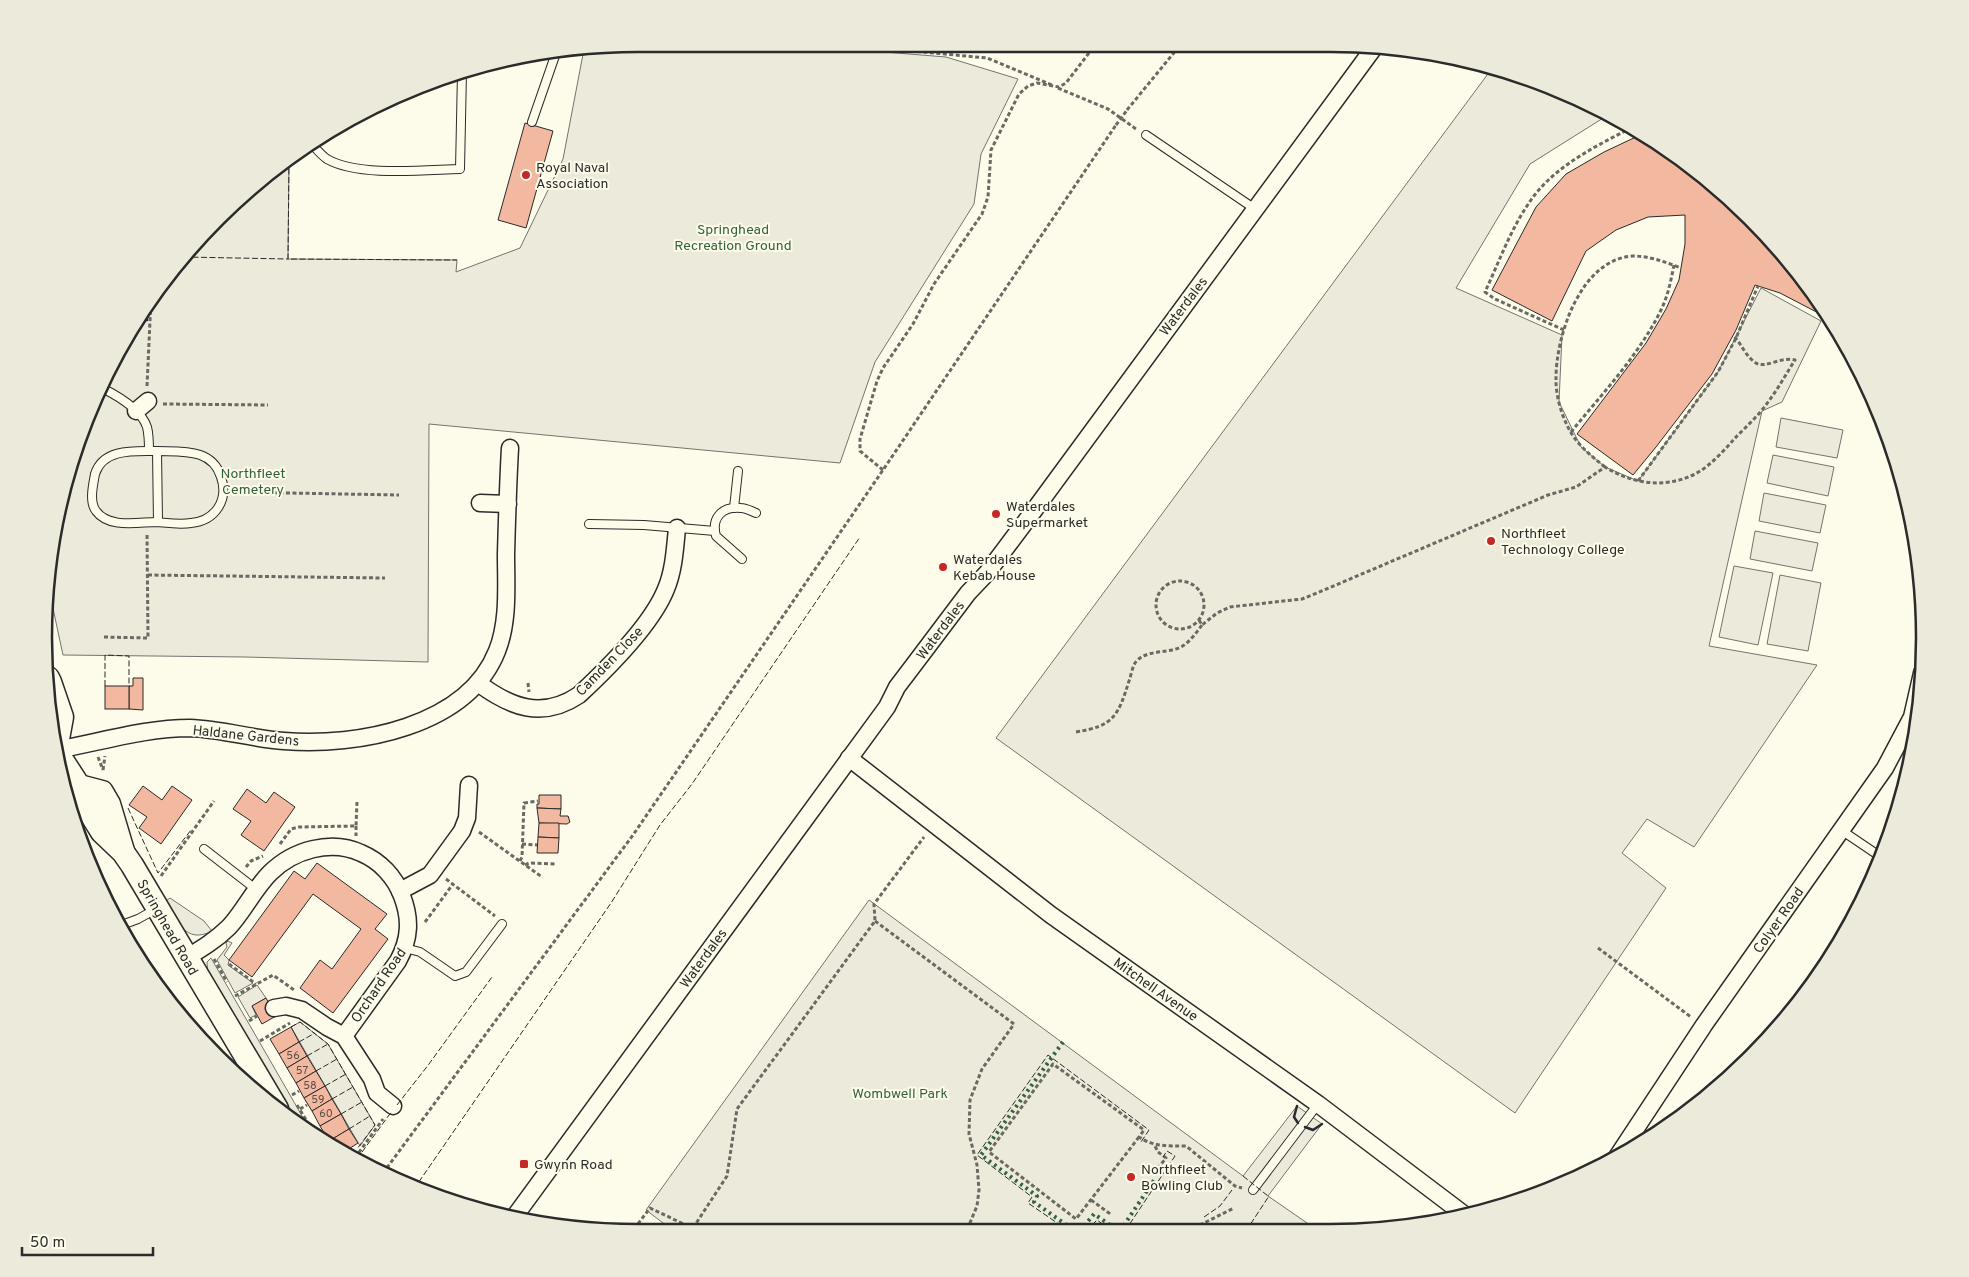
<svg xmlns="http://www.w3.org/2000/svg" width="1969" height="1277" font-family="Overpass,sans-serif">
	<style>
		.green { fill: #ecebdb; stroke: #74746e }
		.building { fill: #f2b8a0; stroke: #2b2b2b }
		.lines { fill: none; stroke-linecap: round; stroke-linejoin: round }
		.lane-casing { stroke: #2b2b2b; stroke-width: 10 }
		.street-casing { stroke: #2b2b2b; stroke-width: 19 }
		.secondary-casing { stroke: #2b2b2b; stroke-width: 25 }
		.path { stroke: #6a6964; stroke-width: 3; stroke-dasharray: 4 2.5; stroke-linecap: butt }
		.lane { stroke: #fdfbea; stroke-width: 8 }
		.street { stroke: #fdfbea; stroke-width: 16 }
		.secondary { stroke: #fdfbea; stroke-width: 22 }
		.path-bridge { stroke: #6a6964; stroke-width: 3; stroke-dasharray: 4 2.5; stroke-linecap: butt }
		.hedge { stroke: #34623c; stroke-width: 4; stroke-dasharray: 2.5 4; stroke-linecap: butt }
		.fence { stroke: #2b2b2b; stroke-width: 1; stroke-dasharray: 6 2.5; stroke-linecap: butt }
		.wall { stroke: #2b2b2b; stroke-width: 2.5 }
		.poi-dot { fill: #c62828; stroke: #fdfbea; stroke-width: 2 }
		.labels { text-anchor: middle; stroke-width: 4; stroke-linejoin: round; paint-order: stroke }
		.number-label { font-size: 11px; fill: #5d4e48 }
		.poi-label { font-size: 14px; fill: #2b2b2b; stroke: #fdfbea; text-anchor: start }
		.park-label { font-size: 14px; fill: #34623c; stroke: #fdfbea }
		.street-label { font-size: 14px; fill: #2b2b2b; stroke: #fdfbea }
		.rim { fill: none; stroke: #2b2b2b; stroke-width: 2.5 }
	</style>
	<rect width="100%" height="100%" fill="#fdfbea"/>
	<!-- green -->
	<g class="green">
		<path d="M584,49H847L946,57L1018,79L981,154L974,204L875,362L840,463L429,424L428,662L245,657L63,655L48,585L75,447L123,341L166,277L218,218L289,160L288,259L457,260L456,272L520,248L563,159Z"/>
		<path d="M1493,67L1593,105L1608,115L1530,164L1456,288L1562,335L1559,402L1581,447L1605,467L1638,481L1718,372L1761,288L1821,321L1782,402L1762,411L1709,646L1817,665L1694,847L1647,819L1622,853L1666,888L1515,1113L996,738Z"/>
		<path d="M1781,418L1843,430L1837,458L1776,447Z"/>
		<path d="M1773,455L1834,467L1828,496L1767,483Z"/>
		<path d="M1764,493L1826,505L1820,533L1759,521Z"/>
		<path d="M1755,531L1818,543L1812,571L1750,559Z"/>
		<path d="M1734,566L1773,573L1758,645L1719,637Z"/>
		<path d="M1780,575L1821,583L1808,651L1767,644Z"/>
		<path d="M170,898L204,921L212,931C185,945 177,920 166,901Z"/>
		<path d="M869,900L1243,1176L1297,1106L1322,1124L1268,1196L1320,1232L671,1229L646,1210Z"/>
		<path d="M228,941L232,943L224,955L229,960L228,965L253,983L235,993L217,960L227,947L226,943Z"/>
		<path d="M211,958L313,1135L299,1126L208,977L207,962Z"/>
		<path d="M257,985L266,998L252,1006L256,1015L250,1018L238,997Z"/>
		<path d="M300,1022L328,1044L375,1125L360,1146L291,1027Z"/>
	</g>
	<!-- building -->
	<g class="building">
		<path d="M525,123L553,131L526,228L498,220Z"/>
		<path d="M1638,136L1722,191L1802,276L1828,318L1780,293L1755,285L1736,330L1712,374L1656,447L1633,475L1577,434L1646,343L1666,309L1679,280L1685,244V215L1648,217L1616,230L1586,251L1552,321L1492,290L1536,207L1566,174L1604,152Z"/>
		<path d="M133,678H143V710L129,709V686H133Z"/>
		<rect x="105" y="686" width="24" height="23"/>
		<path d="M143,786L162,800L172,786L192,800L161,844L139,828L147,817L129,805Z"/>
		<path d="M247,789L266,803L274,792L295,807L264,851L241,835L251,821L233,809Z"/>
		<path d="M539,795H561V809L537,808V804H539Z"/>
		<path d="M537,808L561,809L560,816H568L570,822L567,824L539,823Z"/>
		<path d="M539,823H559V838L538,837Z"/>
		<path d="M538,837L559,838L558,853H537Z"/>
		<path d="M317,863L387,914L375,929L388,939L333,1013L300,988L320,960L332,969L361,929L313,894L252,977L229,960L294,871L305,879Z"/>
		<path d="M266,998L276,1016L262,1024L252,1006Z"/>
		<path d="M291,1027L299,1042L279,1054L270,1039Z"/>
		<path d="M299,1042L307,1056L287,1068L279,1054Z"/>
		<path d="M307,1056L316,1071L296,1083L287,1068Z"/>
		<path d="M316,1071L325,1086L304,1098L296,1083Z"/>
		<path d="M325,1086L332,1099L312,1111L304,1098Z"/>
		<path d="M332,1099L341,1114L320,1126L312,1111Z"/>
		<path d="M341,1114L349,1129L329,1141L320,1126Z"/>
		<path d="M349,1129L358,1143L344,1152L332,1146L329,1141Z"/>
	</g>
	<g class="lines">
		<!-- lane casing -->
		<g class="lane-casing">
			<g id="lane">
				<path d="M532,122L557,50"/>
				<path d="M1146,135L1255,209"/>
				<path d="M310,143C316,148 321,155 327,159C358,177 424,170 460,169L462,72"/>
				<path d="M102,388C118,396 141,409 147,427C149,435 149,443 149,451"/>
				<path d="M157,451C182,452 212,448 221,477C229,500 215,521 191,523C180,525 168,523 157,522C139,522 109,529 96,511C89,502 93,485 95,474C103,448 135,451 157,451Z"/>
				<path d="M157,451L158,522"/>
				<path d="M734,508L738,471"/>
				<path d="M589,524L644,525L715,531"/>
				<path d="M742,559L716,536C711,518 722,506 741,508C746,508 751,511 756,513"/>
				<path d="M1841,830L1881,857"/>
				<path d="M204,849L257,890"/>
				<path d="M119,926L138,919L156,909"/>
				<path d="M405,948L420,952L455,976L466,972L502,924"/>
				<path d="M1253,1190L1318,1104"/>
			</g>
		</g>
		<!-- street casing -->
		<g class="street-casing">
			<g id="street">
				<path d="M136,411L148,401"/>
				<path d="M480,503L508,504"/>
				<path d="M478,683C510,707 542,720 579,695C607,669 652,624 666,589C674,570 675,548 677,528"/>
				<path d="M56,750C101,742 145,728 190,728C222,729 253,739 284,741C357,747 467,727 497,651C509,621 506,586 506,554C507,518 508,483 510,448"/>
				<path d="M849,758L1051,915L1318,1104L1466,1216"/>
				<path d="M400,891L430,875L462,831L467,818L469,785"/>
				<path d="M186,958C201,949 216,940 229,927C244,911 254,889 270,873C293,850 331,839 361,853C380,861 395,877 402,896C411,919 410,939 398,961L344,1036"/>
				<path d="M274,1008L286,1006L302,1010L327,1027L344,1036L372,1079L377,1093L393,1106"/>
				<path d="M1617,1157L1704,1025L1885,768L1912,717L1922,673"/>
				<path d="M515,1216L887,707L897,687L919,658L968,593L987,573L1035,509L1373,49"/>
			</g>
		</g>
		<!-- secondary casing -->
		<g class="secondary-casing">
			<g id="secondary">
				<path d="M48,678L50,682L62,717L56,750"/>
				<path d="M55,749L79,786L84,803L97,824L102,832L123,852L132,865L277,1109"/>
				<path d="M79,786L102,792L109,804L123,851"/>
			</g>
		</g>
		<!-- path -->
		<g class="path">
			<path d="M891,49L987,58L1052,85"/>
			<path d="M1058,88L1108,109L1136,129"/>
			<path d="M1127,110L1177,49"/>
			<path d="M1638,135V136"/>
			<path d="M1564,330L1495,299L1485,292C1499,262 1511,228 1531,200C1554,167 1594,147 1629,129"/>
			<path d="M147,386L151,299"/>
			<path d="M163,404L268,405"/>
			<path d="M1571,432C1602,394 1639,355 1661,310C1668,296 1671,280 1674,265"/>
			<path d="M1605,467C1590,455 1575,443 1567,425C1561,413 1556,395 1556,381C1555,338 1580,259 1633,256C1650,256 1665,262 1681,268"/>
			<path d="M883,470L860,451V439L877,381L883,368L913,324L934,284L982,214L988,197L991,150L1019,94L1028,86L1037,83L1059,87L1066,83L1092,49"/>
			<path d="M1638,481L1718,372L1736,338L1758,286"/>
			<path d="M234,492L399,495"/>
			<path d="M148,575L385,578"/>
			<circle cx="1180" cy="605" r="24"/>
			<path d="M1199,620L1202,625L1217,613L1230,607L1302,599L1317,593L1548,495L1576,487L1605,467C1633,484 1665,489 1695,474C1712,465 1725,449 1737,436C1748,425 1760,414 1768,402C1778,389 1786,374 1795,360C1782,356 1765,369 1756,363C1746,357 1741,343 1733,335"/>
			<path d="M104,637L148,638L147,533"/>
			<path d="M528,683L529,692"/>
			<path d="M1076,732C1114,726 1118,716 1129,681C1131,676 1132,668 1135,663C1145,649 1167,654 1181,647C1190,642 1196,633 1202,625"/>
			<path d="M98,757L103,770"/>
			<path d="M103,770L105,756"/>
			<path d="M356,826V836"/>
			<path d="M479,832L542,877"/>
			<path d="M280,844L291,829L299,827L356,826L357,802"/>
			<path d="M522,844L537,845"/>
			<path d="M520,861L522,857L524,803L538,801"/>
			<path d="M525,865L529,863L555,864"/>
			<path d="M246,867L251,861L263,856"/>
			<path d="M161,876L214,801"/>
			<path d="M446,879L495,916"/>
			<path d="M875,921L1014,1024L982,1069L970,1100L969,1134L977,1165L979,1190L977,1206L967,1230"/>
			<path d="M425,922L453,884"/>
			<path d="M1598,948L1691,1017"/>
			<path d="M214,959L227,982"/>
			<path d="M229,964L256,984"/>
			<path d="M235,996L273,975L294,990"/>
			<path d="M249,1021L257,1016"/>
			<path d="M260,1041L290,1023"/>
			<path d="M292,1095L299,1091"/>
			<path d="M297,1105L317,1138"/>
			<path d="M300,1109L307,1105"/>
			<path d="M1139,1137L1076,1219L989,1152L1053,1064L1144,1130L1139,1137C1154,1147 1168,1146 1186,1146L1235,1186L1242,1188"/>
			<path d="M355,1158L383,1119"/>
			<path d="M1153,1171L1155,1172L1166,1158L1158,1152L1154,1144"/>
			<path d="M383,1173L633,835L883,470L1116,125"/>
			<path d="M1091,1200L1109,1213L1110,1211"/>
			<path d="M693,1228L727,1176L737,1109L875,921L874,904L924,837"/>
			<path d="M634,1229L650,1208L694,1229"/>
			<path d="M1011,1230H1039"/>
			<path d="M1188,1231L1234,1208"/>
		</g>
		<!-- lane -->
		<use href="#lane" class="lane"/>
		<!-- street -->
		<use href="#street" class="street"/>
		<!-- secondary -->
		<use href="#secondary" class="secondary"/>
		<!-- path-bridge -->
		<path class="path-bridge" d="M1116,125L1127,110"/>
		<!-- hedge -->
		<g class="hedge">
			<path d="M1063,1042L981,1155L1037,1196L1034,1202L1075,1231"/>
			<path d="M1080,1231L1094,1214L1119,1231"/>
			<path d="M1120,1231L1155,1179"/>
		</g>
		<!-- fence -->
		<g class="fence">
			<path d="M289,160L288,259L457,260"/>
			<path d="M184,257L288,259"/>
			<path d="M105,686V655L129,656V686"/>
			<path d="M128,808L158,873L191,830"/>
			<path d="M291,1027L300,1022L328,1044L375,1125L357,1149"/>
			<path d="M299,1042L315,1033"/>
			<path d="M307,1056L328,1044"/>
			<path d="M316,1071L337,1059"/>
			<path d="M325,1086L346,1074"/>
			<path d="M332,1099L353,1087"/>
			<path d="M397,1105L429,1064L492,977"/>
			<path d="M341,1114L362,1102"/>
			<path d="M349,1129L370,1116"/>
			<path d="M357,1159L392,1111"/>
			<path d="M1243,1176L1268,1196"/>
			<path d="M414,1189L611,903L660,825L692,784L860,537"/>
			<path d="M1204,1217L1220,1206L1232,1190"/>
			<path d="M1069,1231L1028,1203L1032,1197L977,1155L1048,1055L1149,1130L1141,1142"/>
			<path d="M1086,1231L1097,1220L1112,1231"/>
			<path d="M1125,1231L1175,1156L1167,1151L1163,1157"/>
			<path d="M1204,1231L1210,1223"/>
			<path d="M1246,1231L1269,1196"/>
		</g>
		<!-- wall -->
		<g class="wall">
			<path d="M137,320H147"/>
			<path d="M1297,1106L1294,1117L1298,1123"/>
			<path d="M1305,1127L1313,1130L1322,1124"/>
		</g>
	</g>
	<!-- markers -->
	<g class="poi-dot">
		<circle cx="526" cy="175" r="5"/>
		<circle cx="996" cy="514" r="5"/>
		<circle cx="1491" cy="541" r="5"/>
		<circle cx="943" cy="567" r="5"/>
		<rect x="519" y="1159" width="10" height="10" rx="2.5"/>
		<circle cx="1131" cy="1177" r="5"/>
	</g>
	<g class="labels">
		<!-- number labels -->
		<g class="number-label">
			<text x="293" y="1059">56</text>
			<text x="302" y="1074">57</text>
			<text x="310" y="1089">58</text>
			<text x="318" y="1103">59</text>
			<text x="326" y="1117">60</text>
		</g>
		<!-- poi labels -->
		<g class="poi-label">
			<text x="536" y="172">Royal Naval<tspan x="536" dy="16">Association</tspan></text>
			<text x="1006" y="511">Waterdales<tspan x="1006" dy="16">Supermarket</tspan></text>
			<text x="1501" y="538">Northfleet<tspan x="1501" dy="16">Technology College</tspan></text>
			<text x="953" y="564">Waterdales<tspan x="953" dy="16">Kebab House</tspan></text>
			<text x="534" y="1169">Gwynn Road</text>
			<text x="1141" y="1174">Northfleet<tspan x="1141" dy="16">Bowling Club</tspan></text>
		</g>
		<!-- park labels -->
		<g class="park-label">
			<text x="733" y="234">Springhead<tspan x="733" dy="16">Recreation Ground</tspan></text>
			<text x="253" y="478">Northfleet<tspan x="253" dy="16">Cemetery</tspan></text>
			<text x="900" y="1098">Wombwell Park</text>
		</g>
		<!-- street labels -->
		<g class="street-label">
			<text transform="translate(1183 306) rotate(-53)" y="5">Waterdales</text>
			<text transform="translate(940 630) rotate(-53)" y="5">Waterdales</text>
			<text transform="translate(609 661) rotate(-46)" y="5">Camden Close</text>
			<text transform="translate(246 735) rotate(6)" y="5">Haldane Gardens</text>
			<text transform="translate(1778 920) rotate(-55)" y="5">Colyer Road</text>
			<text transform="translate(168 927) rotate(60)" y="5">Springhead Road</text>
			<text transform="translate(703 958) rotate(-54)" y="5">Waterdales</text>
			<text transform="translate(378 985) rotate(-56)" y="5">Orchard Road</text>
			<text transform="translate(1156 989) rotate(35)" y="5">Mitchell Avenue</text>
		</g>
	</g>
	<!-- crop -->
	<path d="M0 0H1969V1277H0ZM638 52H1330A586 586 0 0 1 1916 638V638A586 586 0 0 1 1330 1224H638A586 586 0 0 1 52 638V638A586 586 0 0 1 638 52Z" fill="#eceadb" fill-rule="evenodd"/>
	<path class="rim" d="M638 52H1330A586 586 0 0 1 1916 638V638A586 586 0 0 1 1330 1224H638A586 586 0 0 1 52 638V638A586 586 0 0 1 638 52Z"/>
	<!-- scale -->
	<path d="M22 1247v8h131v-8" fill="none" stroke="#2b2b2b" stroke-width="2.5"/>
	<text x="30" y="1247" font-size="15" fill="#2b2b2b" stroke="#fdfbea" stroke-width="4" paint-order="stroke">50 m</text>
</svg>
